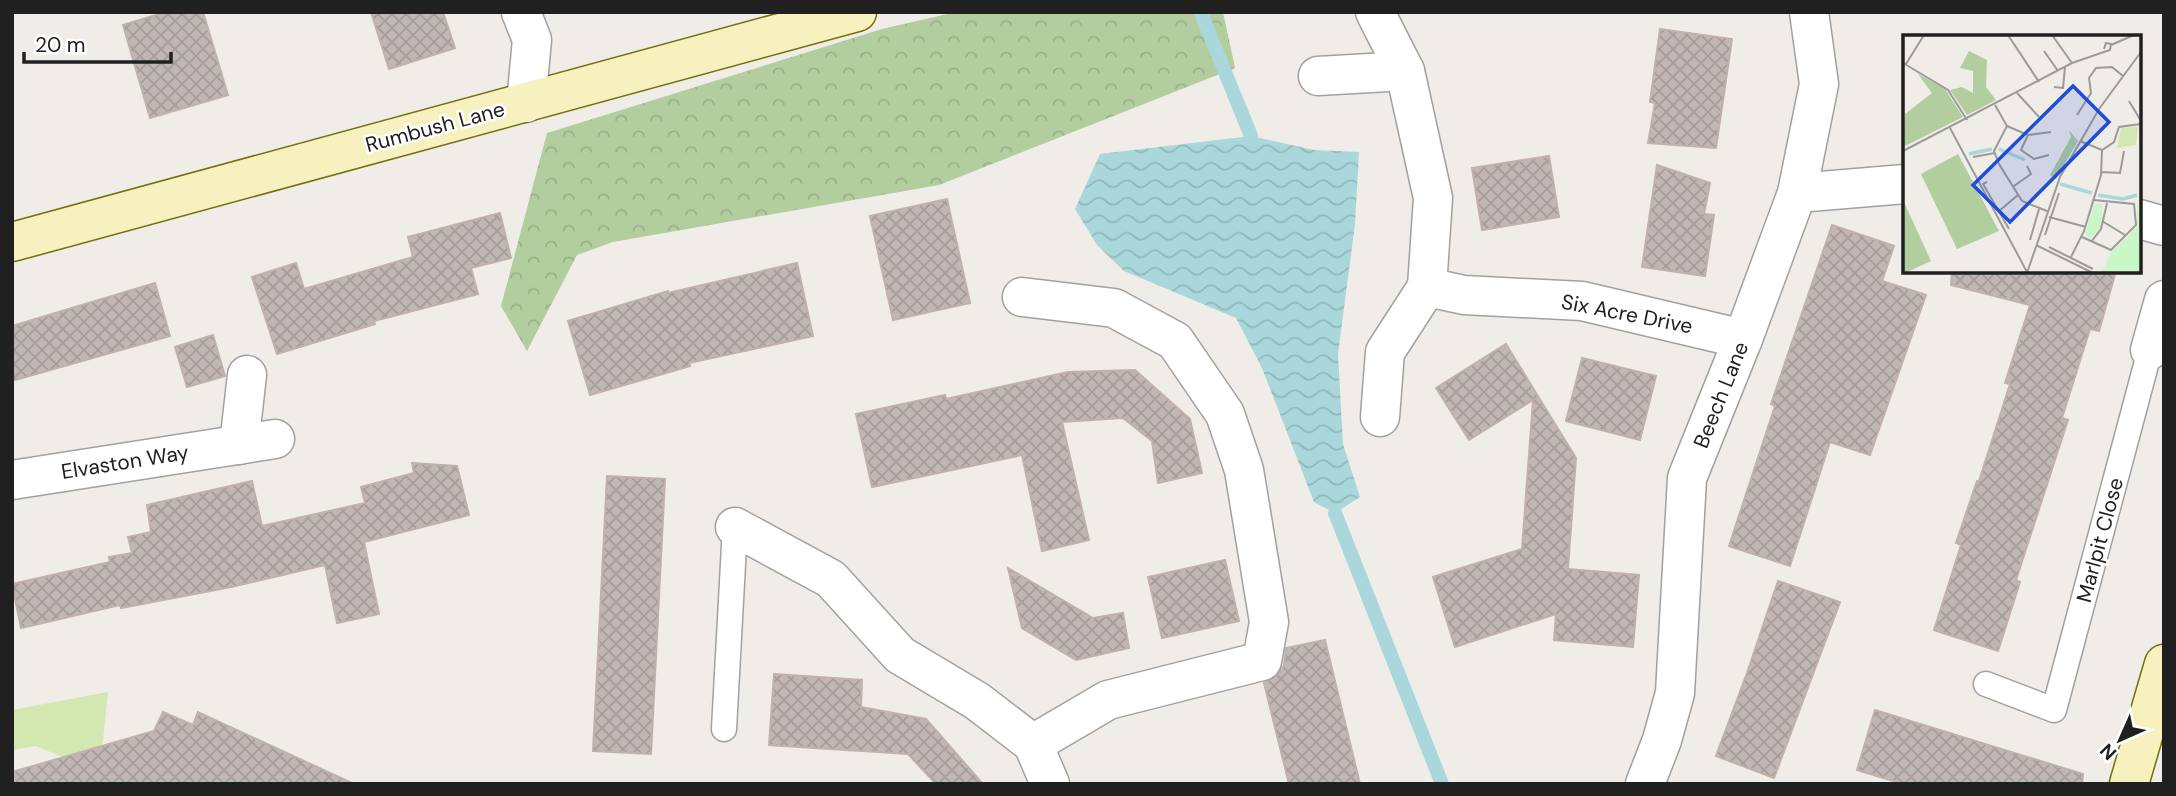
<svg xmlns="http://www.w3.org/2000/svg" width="2176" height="796" font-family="'DM Sans',sans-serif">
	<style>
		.forest { fill: url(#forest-crowns) }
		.garden { fill: #d3e7b0 }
		.water { fill: url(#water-waves) }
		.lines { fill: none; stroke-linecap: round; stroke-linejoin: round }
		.stream { stroke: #aad7db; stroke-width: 14 }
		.building { fill: url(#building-cross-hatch); stroke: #c1b1aa; stroke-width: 2 }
		.lane-casing { stroke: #a1a1a1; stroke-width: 27 }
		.street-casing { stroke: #a1a1a1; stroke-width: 41 }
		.secondary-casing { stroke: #73700b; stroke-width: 41 }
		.lane { stroke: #fff; stroke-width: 24 }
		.street { stroke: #fff; stroke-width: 38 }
		.secondary { stroke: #f6f1bf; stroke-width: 38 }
		.labels { text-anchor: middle; stroke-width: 5; stroke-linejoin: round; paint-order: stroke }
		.street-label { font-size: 21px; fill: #202020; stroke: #fff }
		.inset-river { fill: none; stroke: #aad7db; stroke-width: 3.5 }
		.inset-road { fill: none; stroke: #9d9a97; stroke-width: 2 }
		.view { fill: #1d4ed8; fill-opacity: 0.15; stroke: #1d4ed8; stroke-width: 3.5 }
		.inset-edge { fill: none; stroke: #202020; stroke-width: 3.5 }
	</style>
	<defs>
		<pattern id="forest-crowns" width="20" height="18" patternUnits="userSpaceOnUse" patternTransform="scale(1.75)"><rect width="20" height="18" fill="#b2cd9e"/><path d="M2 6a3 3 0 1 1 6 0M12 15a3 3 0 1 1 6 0" fill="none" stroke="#99b088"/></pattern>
		<pattern id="water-waves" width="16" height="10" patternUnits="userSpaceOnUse" patternTransform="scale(1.75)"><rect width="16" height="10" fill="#aad7db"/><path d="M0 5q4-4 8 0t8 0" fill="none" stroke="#92b8bc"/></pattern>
		<pattern id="building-cross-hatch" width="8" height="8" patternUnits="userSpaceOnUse" patternTransform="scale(1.75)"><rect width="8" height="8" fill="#c0b7b4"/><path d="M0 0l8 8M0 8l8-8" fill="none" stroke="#a59d9a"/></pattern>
	</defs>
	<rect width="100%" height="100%" fill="#f0ece7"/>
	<!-- forest -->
	<path class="forest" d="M956,12H1223L1235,68L939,185L613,242L577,255L527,351L501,306L547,133L882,29Z"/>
	<!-- garden -->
	<path class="garden" d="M108,692L101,759L72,761L36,746L12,750V710Z"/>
	<!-- water -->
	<path class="water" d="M1251,136L1314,150L1359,152L1355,224L1338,354L1343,444L1360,497L1335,513L1314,502L1262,368L1236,318L1124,271L1097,245L1075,209L1100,154Z"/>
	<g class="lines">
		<!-- stream -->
		<g class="stream">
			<path d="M1201,13L1251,136"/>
			<path d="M1335,513L1442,784"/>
		</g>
	</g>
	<!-- building -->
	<g class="building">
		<path d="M166,12H203L228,95L150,118L123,25Z"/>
		<path d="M371,12H443L455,48L389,69Z"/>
		<path d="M1660,29L1732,39L1716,148L1648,143L1655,103L1650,102Z"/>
		<path d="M1549,156L1559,217L1482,230L1472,168Z"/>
		<path d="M1657,165L1710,183L1704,214L1714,215L1705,276L1642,267Z"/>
		<path d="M947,199L970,303L893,320L870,216Z"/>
		<path d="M500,213L511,258L471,268L478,294L374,321L375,324L277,354L252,277L296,263L304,289L413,257L408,237Z"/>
		<path d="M1832,225L1894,246L1882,281L1926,295L1870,455L1830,442L1790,566L1729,546L1775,406L1771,404Z"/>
		<path d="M797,263L813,336L689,363L690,366L590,395L568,321L668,291V293Z"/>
		<path d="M1952,271H2116L2099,331L2090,329L2062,418L2068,420L2016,580L2020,582L1998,651L1934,630L1961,545L1956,543L1977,481H1979L2010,384L2005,383L2030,305L1951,285Z"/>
		<path d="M155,283L170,336L12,381V326Z"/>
		<path d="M213,335L225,376L187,387L175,347Z"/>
		<path d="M1506,344L1576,458L1568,569L1639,575L1633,647L1554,640L1556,614L1455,647L1433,577L1522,549L1533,400L1469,440L1436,388Z"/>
		<path d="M1582,358L1656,376L1640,440L1566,421Z"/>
		<path d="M1135,370L1190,419L1202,473L1158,483L1152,441L1123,418L1062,422L1089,540L1042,551L1022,455L872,487L856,414L945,395L946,399L1068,372Z"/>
		<path d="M412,463L457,466L469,515L364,542L379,614L337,623L325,565L231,587L121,608L120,605L21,628L12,584L110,562L109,557L132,553L128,537L151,532L147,505L252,481L262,526L365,503L361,487L414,473Z"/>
		<path d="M607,476L665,479L651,754L593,751Z"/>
		<path d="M1225,560L1239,621L1162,638L1148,577Z"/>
		<path d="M1008,568L1093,618L1123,613L1129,648L1076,660L1022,628Z"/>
		<path d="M1778,581L1840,602L1774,778L1716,756L1747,673Z"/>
		<path d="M1325,640L1360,784H1289L1264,683L1278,675L1284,665L1286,648Z"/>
		<path d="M774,674L862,680L861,707L926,719L983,784H936L908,754L769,745Z"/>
		<path d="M1875,710L2083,774L2082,784H1903L1857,770Z"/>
		<path d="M163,712L193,725L198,712L354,784H12V772L154,731Z"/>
	</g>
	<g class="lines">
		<!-- lane casing -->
		<g class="lane-casing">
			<g id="lane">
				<path d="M1986,684L2054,710L2150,350"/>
				<path d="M724,729L735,527"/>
			</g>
		</g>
		<!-- street casing -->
		<g class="street-casing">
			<g id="street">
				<path d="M521,12L532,40L526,103"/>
				<path d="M1375,12L1405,71L1433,198L1427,287"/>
				<path d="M1318,76L1405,71"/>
				<path d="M1797,193L1905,184"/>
				<path d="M2139,219L2164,226"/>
				<path d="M2150,350L2164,300"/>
				<path d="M1380,417L1385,352L1427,287L1464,295L1582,301L1743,339"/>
				<path d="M239,445L247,375"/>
				<path d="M12,480L275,439"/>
				<path d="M735,527L831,579L900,655L977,701L1033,744L1108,700L1262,661L1269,622L1244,470L1225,414L1175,341L1114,308L1022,297"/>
				<path d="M1033,744L1050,784"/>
				<path d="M1645,784L1662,740L1675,693L1687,478L1743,339L1797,193L1819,84L1809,12"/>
			</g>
		</g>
		<!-- secondary casing -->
		<g class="secondary-casing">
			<g id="secondary">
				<path d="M12,242L857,12"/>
				<path d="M2129,784L2164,664"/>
			</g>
		</g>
		<!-- lane -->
		<use href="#lane" class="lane"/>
		<!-- street -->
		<use href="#street" class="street"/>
		<!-- secondary -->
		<use href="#secondary" class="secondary"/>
	</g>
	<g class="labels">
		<!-- street labels -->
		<g class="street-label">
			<text transform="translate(435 127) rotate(-15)" y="7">Rumbush Lane</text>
			<text transform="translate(1627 314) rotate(11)" y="7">Six Acre Drive</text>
			<text transform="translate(1721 395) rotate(-68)" y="7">Beech Lane</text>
			<text transform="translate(125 462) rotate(-9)" y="7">Elvaston Way</text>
			<text transform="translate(2100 540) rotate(-75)" y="7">Marlpit Close</text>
		</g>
	</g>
	<!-- overview -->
	<g transform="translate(1903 35)">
		<rect width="238" height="238" fill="#f0ece7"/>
		<path d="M235,92L233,110L214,113L218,93Z" fill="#d3e7b0"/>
		<path d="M66,16L84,25L83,52L93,65L64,80L47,55L59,52L70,58V36L57,33ZM15,39L42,54L60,82L0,112L2,79L29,58ZM166,95L175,106L153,144L147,140L168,102ZM55,119L96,196L54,214L18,139ZM0,165L28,226L2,238H0Z" fill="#b2cd9e"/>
		<path d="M235,160L238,238H198L208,218L233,194ZM200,169L198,192L187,204L182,198L191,170Z" fill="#caf7c7"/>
		<path class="inset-river" d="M96,114L122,125M66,119L89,114M157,149L189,158M195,160L220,164L234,160"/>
		<path class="inset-road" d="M105,0L136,47M149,0L169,28M208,10L231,0M141,16L155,36M0,28L45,55L64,85M3,29L21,0M151,52L160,53L162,32M114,58L136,82M226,66L238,86M92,70L104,91L91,116L96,129L119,166L144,176M174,80L188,58L186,43L193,33L209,32L220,41M104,91L125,100M47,93L124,237M177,106L199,115L211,107L216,92L238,89M0,116L169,28L207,15L208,9L203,8L201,14M146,120L131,124L118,115L125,100L148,97M70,122L92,118M199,137L217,138L221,116M84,147L80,149L106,194M111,151L128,139L124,131M96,176L115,160M146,182L183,192M199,186L222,200M142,200L156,158M179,202L208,215L233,190L231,169L191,165M127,205L136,174M188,207L198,194L204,168M133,210L190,238M146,212L190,234M168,222L181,196L198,140L199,115M124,238L157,142L196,74L238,17"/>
		<path class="view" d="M170,51L206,87L107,187L70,150Z"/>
		<rect width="238" height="238" class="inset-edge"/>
	</g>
	<!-- border -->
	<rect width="2176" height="796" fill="none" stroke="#202020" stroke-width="28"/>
	<!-- north arrow -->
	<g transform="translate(2120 740) rotate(225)" stroke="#ffffff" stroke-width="5" paint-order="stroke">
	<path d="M0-5L12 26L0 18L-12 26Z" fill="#202020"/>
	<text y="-10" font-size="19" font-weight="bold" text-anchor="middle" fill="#202020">N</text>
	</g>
	<!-- scale -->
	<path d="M24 52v10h147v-10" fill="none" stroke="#202020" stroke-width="3.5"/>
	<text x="35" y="52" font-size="21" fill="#202020" stroke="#ffffff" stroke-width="5" paint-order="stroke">20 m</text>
</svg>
